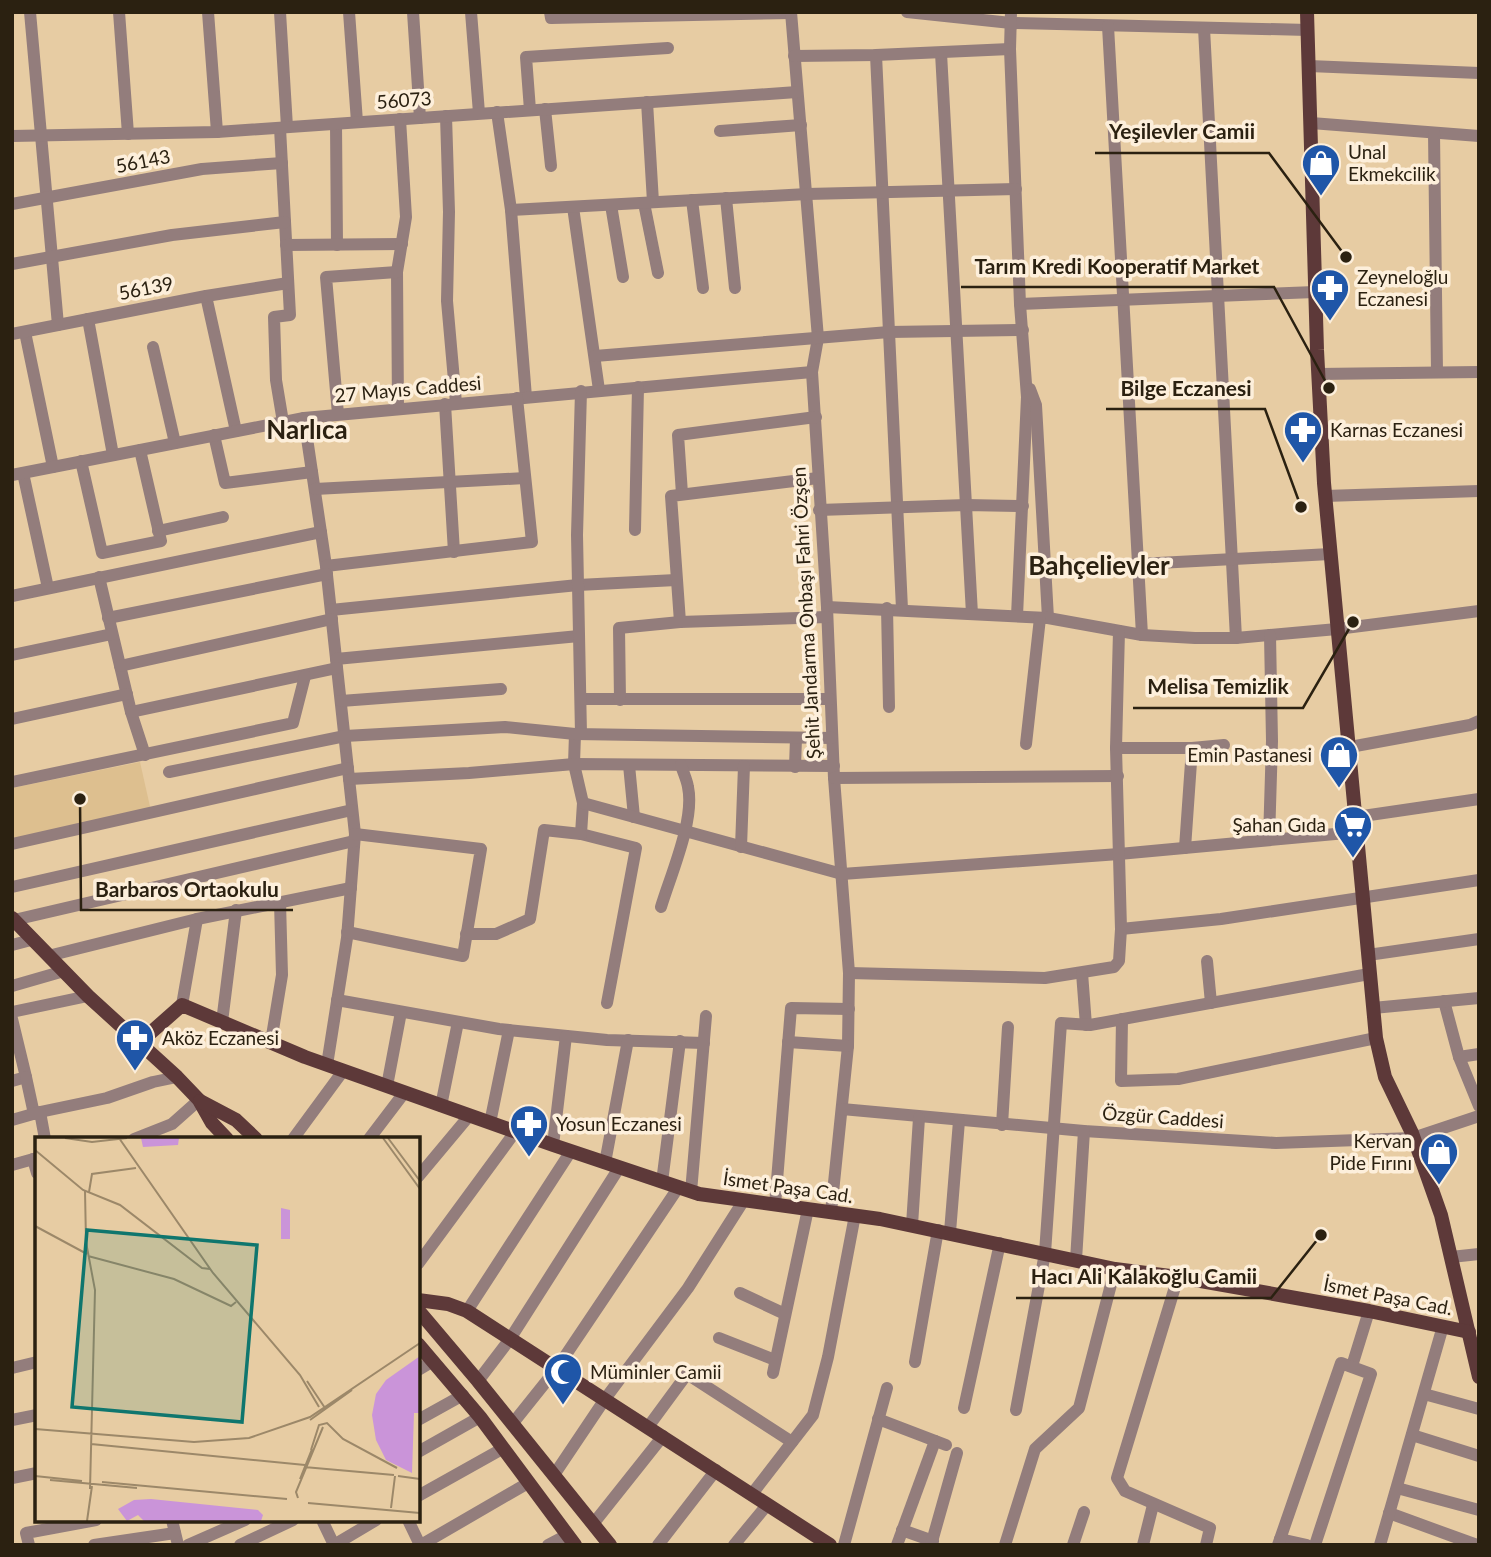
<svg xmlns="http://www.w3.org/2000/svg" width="1491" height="1557" font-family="Lato,sans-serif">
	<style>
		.built { fill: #ddbf8f }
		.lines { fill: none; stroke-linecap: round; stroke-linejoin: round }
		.minor { stroke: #937d7c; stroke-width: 12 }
		.major { stroke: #5d3939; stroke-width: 14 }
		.labels { text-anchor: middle; stroke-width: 7; stroke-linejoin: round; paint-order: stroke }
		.street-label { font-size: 19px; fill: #2b2111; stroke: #fdefdb }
		.poi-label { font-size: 19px; fill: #2b2111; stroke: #fdefdb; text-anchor: start }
		.district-label { font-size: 26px; font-weight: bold; fill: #2b2111; stroke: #fdefdb }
		.inset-road { fill: none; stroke: #9c8869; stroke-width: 2 }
		.view { fill: #0f766e; fill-opacity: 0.15; stroke: #0f766e; stroke-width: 3.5 }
		.inset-edge { fill: none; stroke: #2b2111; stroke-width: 3.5 }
		.leader { fill: none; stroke: #2b2111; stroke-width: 2.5 }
		.callout-dot { fill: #2b2111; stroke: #fdefdb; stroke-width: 2.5 }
		.callout-label { font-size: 21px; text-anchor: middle; font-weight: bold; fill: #2b2111; stroke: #fdefdb; stroke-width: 7; stroke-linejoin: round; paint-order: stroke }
	</style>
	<rect width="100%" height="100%" fill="#e7cca3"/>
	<!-- built -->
	<path class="built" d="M140,762L151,811L12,845V788Z"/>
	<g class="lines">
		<!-- minor -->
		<g class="minor">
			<path d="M30,12L58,325"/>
			<path d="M119,12L128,134"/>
			<path d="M208,12L217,132"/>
			<path d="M280,12L287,127"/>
			<path d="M349,12L357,122"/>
			<path d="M413,12L420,118"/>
			<path d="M471,12L479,113"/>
			<path d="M550,12L551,18L791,13"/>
			<path d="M791,12L818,338L812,372L827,607L834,778L849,973L848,1046L831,1212"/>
			<path d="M907,12L1011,23L1308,30"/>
			<path d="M1011,12L1010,49L1020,304L1027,397L1017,616"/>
			<path d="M1108,26L1142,635"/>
			<path d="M1204,28L1236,638"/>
			<path d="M941,53L972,614"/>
			<path d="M876,55L902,609"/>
			<path d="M794,56L876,55L1010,49"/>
			<path d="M1309,66L1479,73"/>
			<path d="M647,102L653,202"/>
			<path d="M545,109L551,166"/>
			<path d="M530,110L526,57L668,48"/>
			<path d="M497,112L511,210L526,397"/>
			<path d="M446,116L449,212L447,301L456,403"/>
			<path d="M1311,123L1479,136"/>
			<path d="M336,124L337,245"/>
			<path d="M280,128L290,315L274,317L276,380L283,422"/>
			<path d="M720,131L801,125"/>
			<path d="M1434,133L1437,372"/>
			<path d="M12,136L217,132L797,92"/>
			<path d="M726,198L735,288"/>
			<path d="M692,200L703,288"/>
			<path d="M644,203L658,273"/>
			<path d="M12,204L202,169L282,163"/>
			<path d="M611,205L623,277"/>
			<path d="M573,207L599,390"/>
			<path d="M511,210L807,194L1016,189"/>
			<path d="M286,245L402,244"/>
			<path d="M12,264L172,235L285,222"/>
			<path d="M206,296L236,431"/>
			<path d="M1020,304L1315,292"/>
			<path d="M88,319L113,455"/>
			<path d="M25,332L53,467"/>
			<path d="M12,334L206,296L288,283"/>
			<path d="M153,347L175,443"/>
			<path d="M595,356L889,332L1023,330"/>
			<path d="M1318,374L1479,372"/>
			<path d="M1030,389L1036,405L1048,618"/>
			<path d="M445,404L454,552"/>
			<path d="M398,409L397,272L406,217L400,119"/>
			<path d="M338,414L326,277L397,272"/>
			<path d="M304,418L326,566L355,834L347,938L327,1065"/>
			<path d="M214,435L225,483L312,472"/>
			<path d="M81,461L102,553L161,541L140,450"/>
			<path d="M23,473L48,588"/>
			<path d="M12,475L304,418L812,372"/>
			<path d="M315,489L525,478"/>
			<path d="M682,494L678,435L816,417"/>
			<path d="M1325,496L1479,491"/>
			<path d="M819,510L966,505L1023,506"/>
			<path d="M635,530L638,387"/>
			<path d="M158,531L223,517"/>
			<path d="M326,566L532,542L517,398"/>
			<path d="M1046,566L1139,564L1330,554"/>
			<path d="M99,577L131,712L145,755"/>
			<path d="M12,596L321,532"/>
			<path d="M827,607L1048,618L1142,635L1195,638H1236L1337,629L1479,611"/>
			<path d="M887,608L889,707"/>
			<path d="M331,610L578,585L676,580"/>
			<path d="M108,618L327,574"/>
			<path d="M680,622L671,496L818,478"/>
			<path d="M12,655L112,634"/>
			<path d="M336,659L579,636"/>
			<path d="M120,666L332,619"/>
			<path d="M581,699H830"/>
			<path d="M620,700L619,628L680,622L827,617"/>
			<path d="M341,701L501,689"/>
			<path d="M131,712L337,668"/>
			<path d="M12,719L127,694"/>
			<path d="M575,734L574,764L583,803L581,834L636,848L607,1003"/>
			<path d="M581,734L577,535L581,391"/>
			<path d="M1026,744L1040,618"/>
			<path d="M1350,747L1470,725L1479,721"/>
			<path d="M1116,748H1192L1224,745"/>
			<path d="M629,765L634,817"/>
			<path d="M795,767L796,738"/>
			<path d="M169,772L345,736L505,727L575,734L832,738"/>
			<path d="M834,778L1118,776"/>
			<path d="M349,779L469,773L574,764L834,766"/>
			<path d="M12,782L293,723L305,676"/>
			<path d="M583,803L842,874L1119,854L1357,832"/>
			<path d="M1356,817L1479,799"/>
			<path d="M1269,840L1272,741L1270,635"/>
			<path d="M12,844L348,768"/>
			<path d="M741,847L744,766"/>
			<path d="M1185,848L1192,748"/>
			<path d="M12,887L352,810"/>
			<path d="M661,907C671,874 695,820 688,787C687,780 683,772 681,765"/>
			<path d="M14,920L354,841"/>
			<path d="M1121,929L1221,919L1479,880"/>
			<path d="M347,932L463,956L481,849L355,834"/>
			<path d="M466,934H496L530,919L544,830L581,834"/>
			<path d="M12,945L31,940"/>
			<path d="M1368,955L1479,939"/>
			<path d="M48,956L197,919L351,888"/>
			<path d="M1207,961L1211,1003"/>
			<path d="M849,973L1045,978L1114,967L1119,961L1121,929L1116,748L1119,631"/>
			<path d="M1082,973L1086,1025"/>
			<path d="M12,986L64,971"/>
			<path d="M337,1000L499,1029L607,1040L704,1043"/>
			<path d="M1444,1001L1459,1057L1479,1106"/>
			<path d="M182,1005L197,919"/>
			<path d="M1373,1008L1479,998"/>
			<path d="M12,1012L88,996"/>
			<path d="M12,1019L26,1077L12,1081"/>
			<path d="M1122,1019L1121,1081L1178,1079L1376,1038"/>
			<path d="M222,1022L236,910"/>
			<path d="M271,1042L282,975L280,902"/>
			<path d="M788,1042L848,1046"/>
			<path d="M1459,1057L1479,1054"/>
			<path d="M26,1077L34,1114"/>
			<path d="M387,1086L401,1012"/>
			<path d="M441,1106L458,1022"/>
			<path d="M842,1109L1084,1131L1276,1143L1413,1138L1479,1116"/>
			<path d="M40,1112L107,1098L153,1082L177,1077"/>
			<path d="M12,1120L40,1112L45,1139"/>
			<path d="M490,1123L509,1030"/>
			<path d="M1002,1125L1008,1027"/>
			<path d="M134,1139L172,1124L199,1100"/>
			<path d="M293,1139L343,1071"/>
			<path d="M369,1139L404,1093"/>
			<path d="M553,1145L566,1036"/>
			<path d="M33,1159L37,1173"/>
			<path d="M605,1163L628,1040"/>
			<path d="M12,1165L37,1158"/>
			<path d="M418,1177L469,1116"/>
			<path d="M662,1182L680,1041"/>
			<path d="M691,1192L706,1016"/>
			<path d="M775,1205L791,1008L849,1009"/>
			<path d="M912,1225L919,1118"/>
			<path d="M950,1232L959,1121"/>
			<path d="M1451,1257L1479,1254"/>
			<path d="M1076,1260L1084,1131"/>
			<path d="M418,1264L515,1132"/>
			<path d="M1178,1277L1117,1478L1125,1491L1210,1528L1206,1545"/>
			<path d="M740,1293L785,1314"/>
			<path d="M467,1311L571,1151"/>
			<path d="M719,1338L775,1360"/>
			<path d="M915,1362L938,1230"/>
			<path d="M1352,1366L1369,1311"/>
			<path d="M12,1368L37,1362"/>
			<path d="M418,1370L433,1361"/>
			<path d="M773,1373L808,1209"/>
			<path d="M478,1381L510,1339L619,1168"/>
			<path d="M1424,1394L1479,1409"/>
			<path d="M964,1408L1000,1243"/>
			<path d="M1016,1410L1045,1253L1061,1023L1090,1025L1369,974"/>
			<path d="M878,1419L946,1445"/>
			<path d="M12,1420L37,1415"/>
			<path d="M418,1420L463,1395"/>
			<path d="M513,1423L557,1368L678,1188"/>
			<path d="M648,1427L687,1374L792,1442"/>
			<path d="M1412,1435L1479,1456"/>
			<path d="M418,1452L480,1417"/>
			<path d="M554,1475L605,1399L688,1288L744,1200"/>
			<path d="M12,1478L37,1473"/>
			<path d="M1397,1488L1479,1510"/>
			<path d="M752,1494L813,1415L828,1357L855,1215"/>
			<path d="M418,1496L502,1449"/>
			<path d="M1389,1513L1477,1545"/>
			<path d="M172,1520L178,1545"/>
			<path d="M322,1520L334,1545"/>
			<path d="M408,1520L420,1545"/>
			<path d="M593,1524L663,1436"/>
			<path d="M902,1530L933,1541"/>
			<path d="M1280,1539L1307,1545"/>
			<path d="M29,1545L26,1533L96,1520"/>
			<path d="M94,1545L175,1533"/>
			<path d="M188,1545L245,1520"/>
			<path d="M240,1545L293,1520"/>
			<path d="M334,1545L376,1520"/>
			<path d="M421,1545L528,1483"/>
			<path d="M548,1545L567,1535"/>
			<path d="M658,1545L716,1470"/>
			<path d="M734,1545L767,1505"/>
			<path d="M844,1545L887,1388"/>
			<path d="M897,1545L935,1441"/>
			<path d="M931,1545L957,1453"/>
			<path d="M1005,1545L1035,1449L1079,1408L1115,1269"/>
			<path d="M1073,1545L1084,1512"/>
			<path d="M1143,1545L1153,1505"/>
			<path d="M1278,1545L1341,1363L1371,1374L1315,1545"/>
			<path d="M1380,1545L1443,1326"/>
		</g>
		<!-- major -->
		<g class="major">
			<path d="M1307,12L1317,350L1324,483L1376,1038L1385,1077L1412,1133L1441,1215L1479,1377"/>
			<path d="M12,918L88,996L177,1077L199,1100L212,1123L227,1139"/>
			<path d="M139,1043L182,1005L305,1057L553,1145L699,1194L880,1219L1115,1269L1178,1277L1369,1311L1469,1332"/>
			<path d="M200,1101L236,1120L256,1139"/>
			<path d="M418,1300L448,1304L467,1311L830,1545"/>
			<path d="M418,1310L478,1381L610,1545"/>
			<path d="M418,1344L480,1417L575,1545"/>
		</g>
	</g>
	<!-- icons -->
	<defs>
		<g id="shop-pin" transform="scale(2.0125)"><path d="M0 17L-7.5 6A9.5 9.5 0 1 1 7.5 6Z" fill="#1f56a8" stroke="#fdefdb"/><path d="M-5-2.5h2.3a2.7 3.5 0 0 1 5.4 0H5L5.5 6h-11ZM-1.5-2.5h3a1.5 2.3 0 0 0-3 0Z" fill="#fff"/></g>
		<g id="pharmacy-pin" transform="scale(2.0125)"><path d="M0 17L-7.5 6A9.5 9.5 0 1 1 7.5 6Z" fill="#1f56a8" stroke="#fdefdb"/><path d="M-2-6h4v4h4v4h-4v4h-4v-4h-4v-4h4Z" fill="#fff"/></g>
		<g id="supermarket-pin" transform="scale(2.0125)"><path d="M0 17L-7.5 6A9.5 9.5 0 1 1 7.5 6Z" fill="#1f56a8" stroke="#fdefdb"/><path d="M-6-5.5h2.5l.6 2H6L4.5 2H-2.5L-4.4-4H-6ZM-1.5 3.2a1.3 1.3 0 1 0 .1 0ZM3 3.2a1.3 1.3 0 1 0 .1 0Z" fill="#fff"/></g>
		<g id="mosque-pin" transform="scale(2.0125)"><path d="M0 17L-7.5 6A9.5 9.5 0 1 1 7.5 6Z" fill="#1f56a8" stroke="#fdefdb"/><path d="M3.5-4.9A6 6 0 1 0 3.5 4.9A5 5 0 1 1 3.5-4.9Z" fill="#fff"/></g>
	</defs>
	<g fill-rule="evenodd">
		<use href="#shop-pin" x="1321" y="163"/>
		<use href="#pharmacy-pin" x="1330" y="288"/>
		<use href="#pharmacy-pin" x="1303" y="430"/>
		<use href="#shop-pin" x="1339" y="755"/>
		<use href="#supermarket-pin" x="1353" y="825"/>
		<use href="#pharmacy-pin" x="135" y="1038"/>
		<use href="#pharmacy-pin" x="529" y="1124"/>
		<use href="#shop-pin" x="1439" y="1152"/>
		<use href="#mosque-pin" x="563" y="1372"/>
	</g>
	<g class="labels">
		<!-- street labels -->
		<g class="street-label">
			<text transform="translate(404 100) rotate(-4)" y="7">56073</text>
			<text transform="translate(143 161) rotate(-11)" y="7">56143</text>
			<text transform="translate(146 288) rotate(-11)" y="7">56139</text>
			<text transform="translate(408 389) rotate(-5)" y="7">27 Mayıs Caddesi</text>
			<text transform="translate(806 613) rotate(-93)" y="7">Şehit Jandarma Onbaşı Fahri Özşen</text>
			<text transform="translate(1163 1117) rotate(4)" y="7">Özgür Caddesi</text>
			<text transform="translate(788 1187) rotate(8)" y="7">İsmet Paşa Cad.</text>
			<text transform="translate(1388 1296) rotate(11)" y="7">İsmet Paşa Cad.</text>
		</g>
		<!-- poi labels -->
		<g class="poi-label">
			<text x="1348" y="159">Unal<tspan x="1348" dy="22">Ekmekcilik</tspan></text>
			<text x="1357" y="284">Zeyneloğlu<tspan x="1357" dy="22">Eczanesi</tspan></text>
			<text x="1330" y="437">Karnas Eczanesi</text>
			<text x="1312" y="762" text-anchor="end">Emin Pastanesi</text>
			<text x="1326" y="832" text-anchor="end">Şahan Gıda</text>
			<text x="162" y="1045">Aköz Eczanesi</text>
			<text x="556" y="1131">Yosun Eczanesi</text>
			<text x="1412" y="1148" text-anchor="end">Kervan<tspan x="1412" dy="22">Pide Fırını</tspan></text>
			<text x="590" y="1379">Müminler Camii</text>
		</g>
		<!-- district labels -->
		<g class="district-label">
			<text x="307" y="439">Narlıca</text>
			<text x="1099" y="575">Bahçelievler</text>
		</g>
	</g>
	<!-- overview -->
	<g transform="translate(35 1137)">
		<rect width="385" height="385" fill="#e7cca3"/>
		<path d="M106,1H144L143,8L108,10ZM246,71L255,73V102H246ZM385,219V276H379L377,336L351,323L341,303L337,278L341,257L351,243ZM116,362L223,373L228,378L226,384H109L103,378L92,384L83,372L99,363Z" fill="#ca94d9"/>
		<path class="inset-road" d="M30,1L57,5L92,1M84,1L178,136L265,238L284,270M348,1L385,52M353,1L385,44M0,13L48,53L85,68L167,131L175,132M50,54L51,105L60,153L55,352M54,55L57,37L101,31M0,89L52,117M53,119L139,142L196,169L201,165M272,244L290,271M275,283L317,253M0,292L159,305L214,301L275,280L385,206M56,307L270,328M276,313L284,288L292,286L308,302L362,331M269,330L359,338M0,339L47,344M363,339L385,342M265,342L277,312M15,343L102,351M67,345L252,362M263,361L261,355L288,290M273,366L385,376M356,371L360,339M52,384L57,349"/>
		<path class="view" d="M52,93L222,108L207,285L37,270Z"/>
		<rect width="385" height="385" class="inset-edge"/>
	</g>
	<!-- callouts -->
	<path class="leader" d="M1346 257L1269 153H1095M1329 388L1274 287H961M1301 507L1265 409H1106M1353 622L1303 708H1133M80 799L81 910H293M1321 1235L1271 1298H1016"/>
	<g class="callout-dot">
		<circle cx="1346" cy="257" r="7"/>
		<circle cx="1329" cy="388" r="7"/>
		<circle cx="1301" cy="507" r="7"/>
		<circle cx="1353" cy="622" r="7"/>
		<circle cx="80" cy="799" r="7"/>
		<circle cx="1321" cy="1235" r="7"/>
	</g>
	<g class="callout-label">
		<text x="1182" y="139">Yeşilevler Camii</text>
		<text x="1117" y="274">Tarım Kredi Kooperatif Market</text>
		<text x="1186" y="396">Bilge Eczanesi</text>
		<text x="1218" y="694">Melisa Temizlik</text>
		<text x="187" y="897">Barbaros Ortaokulu</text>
		<text x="1144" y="1284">Hacı Ali Kalakoğlu Camii</text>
	</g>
	<!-- border -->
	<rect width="1491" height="1557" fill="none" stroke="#2b2111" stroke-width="28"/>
</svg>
